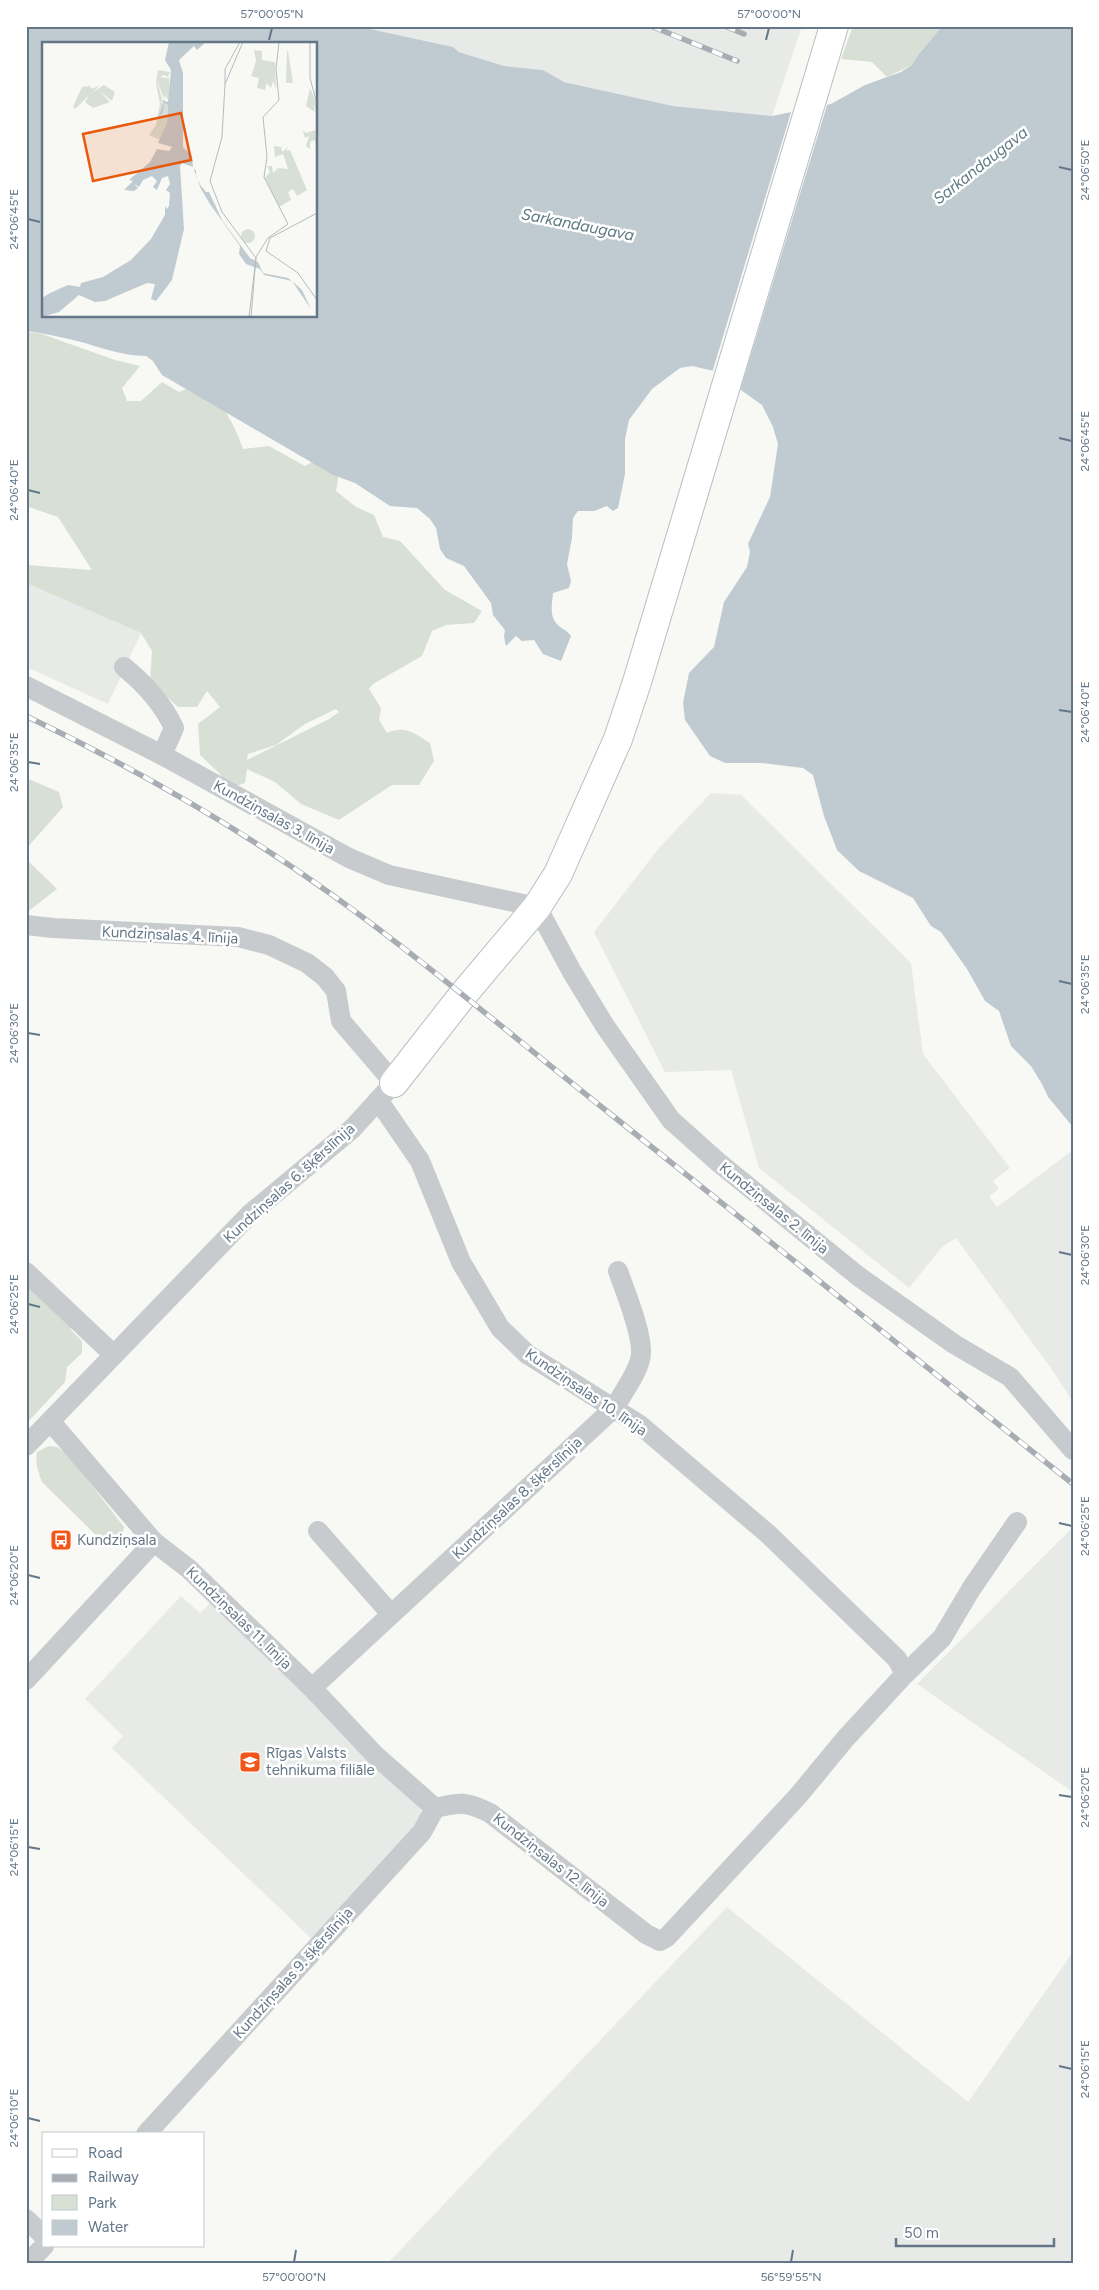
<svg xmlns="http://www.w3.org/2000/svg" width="1099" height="2290" font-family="Figtree,sans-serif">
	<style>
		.built { fill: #e8eae8 }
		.green { fill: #d8e0d5; fill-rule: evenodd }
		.water { fill: #c0cbd1; fill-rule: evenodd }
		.pier { fill: #f8f8f4 }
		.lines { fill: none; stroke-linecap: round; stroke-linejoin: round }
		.secondary-casing { stroke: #b9bec3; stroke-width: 30 }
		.street { stroke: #c7cbce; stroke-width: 20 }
		.secondary { stroke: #fff; stroke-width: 28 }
		.rail-casing { stroke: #a7adb3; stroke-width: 5.5 }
		.rail { stroke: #fff; stroke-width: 4; stroke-dasharray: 11; stroke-linecap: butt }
		.ticks { fill: none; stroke: #647788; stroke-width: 2 }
		.labels { text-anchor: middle; stroke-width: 5; stroke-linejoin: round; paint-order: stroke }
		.street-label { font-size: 15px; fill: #647788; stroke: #fff }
		.poi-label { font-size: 15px; fill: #647788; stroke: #fff; text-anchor: start }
		.water-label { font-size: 16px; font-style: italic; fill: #5f7984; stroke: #fff }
		.inset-road { fill: none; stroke: #b4bcc2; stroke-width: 1 }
		.view { fill: #e8590c; fill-opacity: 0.15; stroke: #e8590c; stroke-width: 2.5 }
		.inset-edge { fill: none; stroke: #647788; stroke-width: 2.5 }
		.neatline { fill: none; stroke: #647788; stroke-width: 2 }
		.ticks-label { font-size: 12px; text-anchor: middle; fill: #647788 }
	</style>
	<rect width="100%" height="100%" fill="#f8f8f4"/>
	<!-- built -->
	<g class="built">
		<path d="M356,26H802L772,116L673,106L564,82L542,70L504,66L459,52L453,47Z"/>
		<path d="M26,583L141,633L108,704L26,667Z"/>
		<path d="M711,793L741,795L911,963L923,1054L1010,1168L993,1181L999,1189L989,1196L997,1207L1073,1150V1402L1053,1371L956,1238L942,1247L909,1288L759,1168L731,1070L665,1072L594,932L659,848Z"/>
		<path d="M1073,1527V1792L917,1684Z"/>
		<path d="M181,1596L200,1613L213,1600L421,1808L420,1824L316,1943L112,1748L123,1736L85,1699Z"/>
		<path d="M727,1907L968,2102L1073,1952V2264H387Z"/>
	</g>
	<!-- green -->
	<g class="green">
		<path d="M853,26H946L939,30L918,55L912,65L887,77L872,62L841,59Z"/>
		<path d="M26,332L39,333L115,360L140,366L122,388L127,401H141L162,382L179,392L203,382C222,403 234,423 243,449L269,446L305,466L319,458L340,467L336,491L356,507L374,515L383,537L400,541L445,590L482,611L474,623L446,625L432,631L422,656L373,684L369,689L381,708L379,720L387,733C404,725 415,733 430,743L434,761L419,785H392L339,820L301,804L275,782L247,769L245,783L230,788L219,773L200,755L198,724L220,707L207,691L197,707H178L150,681L152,651L141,633L26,583V565L92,570L58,517L26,506ZM336,709L339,712L329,719L247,760L248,754L276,745L305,724Z"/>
		<path d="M31,780L59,792L63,807L26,849V781Z"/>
		<path d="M26,859L57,889L26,913Z"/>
		<path d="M26,1278L71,1322V1330L82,1341V1353L67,1367L65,1382L26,1424Z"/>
		<path d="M49,1446L57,1447L70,1457L124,1527L122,1537C115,1543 109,1544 101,1540L42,1482C38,1472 35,1463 37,1452Z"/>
	</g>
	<!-- water -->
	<path class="water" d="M26,26H356L453,47L459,52L504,66L543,70L564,82L673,106L772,116L831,104L865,85L901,72L912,65L918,55L939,30L946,26H1073V1127L1048,1097L1042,1084L1031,1066L1011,1046L999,1011L985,1001L967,969L941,932L931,926L913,898L859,871L837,850L824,816L813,775L803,768L761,763H725L710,756L685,720L683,703L689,673L714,647L724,602L747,567L750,552L748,544L770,497L778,444L773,427L762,405L714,371L692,366L680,368L652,389L629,420L625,439V474L618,508L613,511L607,506L594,511H578L573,518L572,538L567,564L571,581L569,588L553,593C552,604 549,617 558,625C563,630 567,630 571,636L561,661L543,654L534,640L522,641L516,636L506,646L504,637L505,630L493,615L491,603L464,566L446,558L440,549L436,528L430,519L417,508L390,506L355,483L333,475L162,375L153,361L146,356C121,356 101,347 77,341C60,337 43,333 26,331ZM44,44H316V316H44Z"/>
	<!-- pier -->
	<path class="pier" d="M828,102L740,391L712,373L738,287L792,109Z"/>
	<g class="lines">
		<!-- secondary casing -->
		<g class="secondary-casing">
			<path id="secondary" d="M394,1083L462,996L537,907L558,874L618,739L637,682L834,26"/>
		</g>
		<!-- street -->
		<g class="street">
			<path d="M124,667C145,684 163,704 174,728L162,755"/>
			<path d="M26,686L162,755L349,858L389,875L537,907L572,972L605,1026L671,1120L718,1162L858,1276L954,1344L1010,1377L1073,1450"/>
			<path d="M26,925L53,928L238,937L269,945L307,963L325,977L336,991L341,1021L394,1083L352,1129L250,1214L26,1446"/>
			<path d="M378,1100L420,1161L461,1262L500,1328L527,1354L640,1425L768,1534L897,1659L905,1674"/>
			<path d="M26,1272L114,1355"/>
			<path d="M51,1422L154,1542L189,1569L312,1688L375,1755L435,1808"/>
			<path d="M318,1531L391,1614"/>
			<path d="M26,1680L154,1542"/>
			<path d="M312,1688L614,1408C622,1394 641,1369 641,1353C642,1332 625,1291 618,1271"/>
			<path d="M435,1808C461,1802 465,1801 490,1813L646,1934L660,1941L667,1937L798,1796L845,1739L905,1674L942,1638L971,1589L1017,1522"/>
			<path d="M146,2134L422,1832L435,1808"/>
			<path d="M26,2219L44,2236"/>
			<path d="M27,2264L44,2246"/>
		</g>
		<!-- secondary -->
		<use href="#secondary" class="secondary"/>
		<!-- rail casing -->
		<g class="rail-casing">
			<g id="rail">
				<path d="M651,26L737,61"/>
				<path d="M725,26L744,34"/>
				<path d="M26,716C132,767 235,825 331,894C426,962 516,1039 608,1112C763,1236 918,1360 1073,1484"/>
			</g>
		</g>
		<!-- rail -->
		<use href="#rail" class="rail"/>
	</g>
	<!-- ticks -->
	<path class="ticks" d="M269,40L272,28M766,40L769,28M1059,167L1072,170M28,219L40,222M1059,438L1072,441M28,490L40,493M1059,710L1072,712M28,762L40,764M1059,981L1072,984M28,1033L40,1035M1059,1252L1072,1255M28,1304L40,1307M1059,1523L1072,1526M28,1575L40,1578M1059,1795L1072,1797M28,1847L40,1849M1059,2066L1072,2069M28,2118L40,2121M294,2262L296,2250M791,2262L793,2250"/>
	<!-- icons -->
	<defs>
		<g id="bus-square" transform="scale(1.125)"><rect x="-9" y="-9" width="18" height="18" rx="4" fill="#f35519" stroke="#fff"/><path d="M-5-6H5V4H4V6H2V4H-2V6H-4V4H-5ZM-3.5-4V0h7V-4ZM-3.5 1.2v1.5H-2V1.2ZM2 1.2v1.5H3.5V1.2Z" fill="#fff"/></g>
		<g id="university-square" transform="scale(1.125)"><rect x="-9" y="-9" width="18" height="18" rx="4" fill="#f35519" stroke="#fff"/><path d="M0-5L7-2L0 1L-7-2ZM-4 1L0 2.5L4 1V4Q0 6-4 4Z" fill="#fff"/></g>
	</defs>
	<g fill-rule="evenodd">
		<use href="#bus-square" x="61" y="1540"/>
		<use href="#university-square" x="250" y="1762"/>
	</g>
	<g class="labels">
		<!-- street labels -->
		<g class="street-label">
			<text transform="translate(274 817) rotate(29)" y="5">Kundziņsalas 3. līnija</text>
			<text transform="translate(170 935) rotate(3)" y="5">Kundziņsalas 4. līnija</text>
			<text transform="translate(289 1183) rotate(-42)" y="5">Kundziņsalas 6. šķērslīnija</text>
			<text transform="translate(774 1208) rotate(39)" y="5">Kundziņsalas 2. līnija</text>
			<text transform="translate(586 1392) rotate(34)" y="5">Kundziņsalas 10. līnija</text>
			<text transform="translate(517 1498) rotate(-43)" y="5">Kundziņsalas 8. šķērslīnija</text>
			<text transform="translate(239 1618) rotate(44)" y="5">Kundziņsalas 11. līnija</text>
			<text transform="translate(551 1860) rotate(38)" y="5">Kundziņsalas 12. līnija</text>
			<text transform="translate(293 1973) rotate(-48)" y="5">Kundziņsalas 9. šķērslīnija</text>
		</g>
		<!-- poi labels -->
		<g class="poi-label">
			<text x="77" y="1545">Kundziņsala</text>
			<text x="266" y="1758">Rīgas Valsts<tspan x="266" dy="17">tehnikuma filiāle</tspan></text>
		</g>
		<!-- water labels -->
		<g class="water-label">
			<text transform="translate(980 165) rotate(-38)" y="6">Sarkandaugava</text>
			<text transform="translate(578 224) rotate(11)" y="6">Sarkandaugava</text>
		</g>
	</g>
	<!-- overview -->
	<g transform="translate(42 42)">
		<rect width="275" height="275" fill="#f8f8f4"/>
		<path d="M212,8L220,9V18L233,20L234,47L231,39L229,46L224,41V44L222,53L223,48L215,46L217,36L209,34L214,19ZM245,9H246L251,41H244ZM116,28L128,30L126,35L122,33L118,35L127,36L128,52L126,57L122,53L123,60L115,38L120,62L116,80L122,61L126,63L125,84L118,98L107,93L114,83L118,62L114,41ZM58,43L33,67L31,65L40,45L48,44L50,47ZM62,43L73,50L70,59L57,49L68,60L51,66L43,60L48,52ZM268,46L275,63V70L271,62L273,70L264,64ZM261,88L264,91L274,88V110L273,98L268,100V107L264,104L267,94L263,96ZM232,104L239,105L240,110L246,105L244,109L248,108L265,148L255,154L251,147L246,150L249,158L237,165L223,136L228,130L225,124H230L231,131L236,126L246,127L241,112L233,115ZM199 194a7 7 0 1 1 14 0a7 7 0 1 1-14 0Z" fill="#d8e0d5"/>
		<path d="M127,0H164L155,8L152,4L137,18L141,31V105L150,114L151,125L140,121L138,124L142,187L130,238L114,259L109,257L113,242L105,241L63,259L53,260L37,253L17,270L0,275V256L8,251L26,243L38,245L39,241L61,235L89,218L109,197L123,173V164L125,167L127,164L128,151L124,148L128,142L126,134L120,136L115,148L111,145L115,139L110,134L101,138L97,145L92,142L96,146L92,149L82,148L91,139L87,138L108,120L115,107L127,109L130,105L116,101L125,81L126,63L122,61L121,70L116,77L121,60L119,57L115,39L120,58L126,60L129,28L123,18ZM152,127H153L154,129V135L159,144L164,150H167L180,178L208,216L216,220L221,231L246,236L250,239L260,248L269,267L250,239L222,233L218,227L204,222L197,212L198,204L168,162L159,147L154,134Z" fill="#c0cbd1"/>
		<path class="inset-road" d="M201,0L183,42L180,95L168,139L180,170L214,216M268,0V36L275,62M183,42V27L198,0M224,209L256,231L275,258M224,209L228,196L275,171M207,275L214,216M209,275L214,215L226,196L246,182L222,135L225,115L221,75L237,58L234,27L237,0"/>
		<path class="view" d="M139,71L149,118L51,139L41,92Z"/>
		<rect width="275" height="275" class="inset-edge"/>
	</g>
	<!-- border -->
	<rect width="1099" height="2290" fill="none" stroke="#ffffff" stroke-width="55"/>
	<!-- legend -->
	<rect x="42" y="2132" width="162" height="115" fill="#ffffff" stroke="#c1c9cf"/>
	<rect x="52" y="2149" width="25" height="8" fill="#ffffff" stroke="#c1c9cf"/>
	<text x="88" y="2158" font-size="15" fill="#647788">Road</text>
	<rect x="52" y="2174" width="25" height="8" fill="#a7adb3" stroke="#c1c9cf"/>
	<text x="88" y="2182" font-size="15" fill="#647788">Railway</text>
	<rect x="52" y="2195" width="25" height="15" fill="#d8e0d5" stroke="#c1c9cf"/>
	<text x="88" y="2208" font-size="15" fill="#647788">Park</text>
	<rect x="52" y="2220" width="25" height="15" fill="#c0cbd1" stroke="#c1c9cf"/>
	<text x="88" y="2232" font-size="15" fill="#647788">Water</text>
	<!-- scale -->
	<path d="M896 2238v8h158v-8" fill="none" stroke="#647788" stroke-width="2.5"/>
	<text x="904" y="2238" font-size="15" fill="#647788" stroke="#ffffff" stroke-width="4" paint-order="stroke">50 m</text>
	<rect x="28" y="28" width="1044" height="2234" class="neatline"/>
	<g class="ticks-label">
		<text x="272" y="18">57°00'05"N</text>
		<text x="769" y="18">57°00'00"N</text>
		<text transform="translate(1085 170) rotate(-90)" y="4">24°06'50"E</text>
		<text transform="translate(14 219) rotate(-90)" y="4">24°06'45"E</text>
		<text transform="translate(1085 441) rotate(-90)" y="4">24°06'45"E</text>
		<text transform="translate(14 490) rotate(-90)" y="4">24°06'40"E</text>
		<text transform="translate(1085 712) rotate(-90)" y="4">24°06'40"E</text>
		<text transform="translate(14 762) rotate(-90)" y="4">24°06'35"E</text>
		<text transform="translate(1085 984) rotate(-90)" y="4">24°06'35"E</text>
		<text transform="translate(14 1033) rotate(-90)" y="4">24°06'30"E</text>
		<text transform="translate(1085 1255) rotate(-90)" y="4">24°06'30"E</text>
		<text transform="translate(14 1304) rotate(-90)" y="4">24°06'25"E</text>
		<text transform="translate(1085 1526) rotate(-90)" y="4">24°06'25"E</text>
		<text transform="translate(14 1575) rotate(-90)" y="4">24°06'20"E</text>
		<text transform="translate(1085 1797) rotate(-90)" y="4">24°06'20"E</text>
		<text transform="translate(14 1847) rotate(-90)" y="4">24°06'15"E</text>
		<text transform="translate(1085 2069) rotate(-90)" y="4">24°06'15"E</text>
		<text transform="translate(14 2118) rotate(-90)" y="4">24°06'10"E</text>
		<text x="294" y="2281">57°00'00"N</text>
		<text x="791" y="2281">56°59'55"N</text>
	</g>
</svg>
